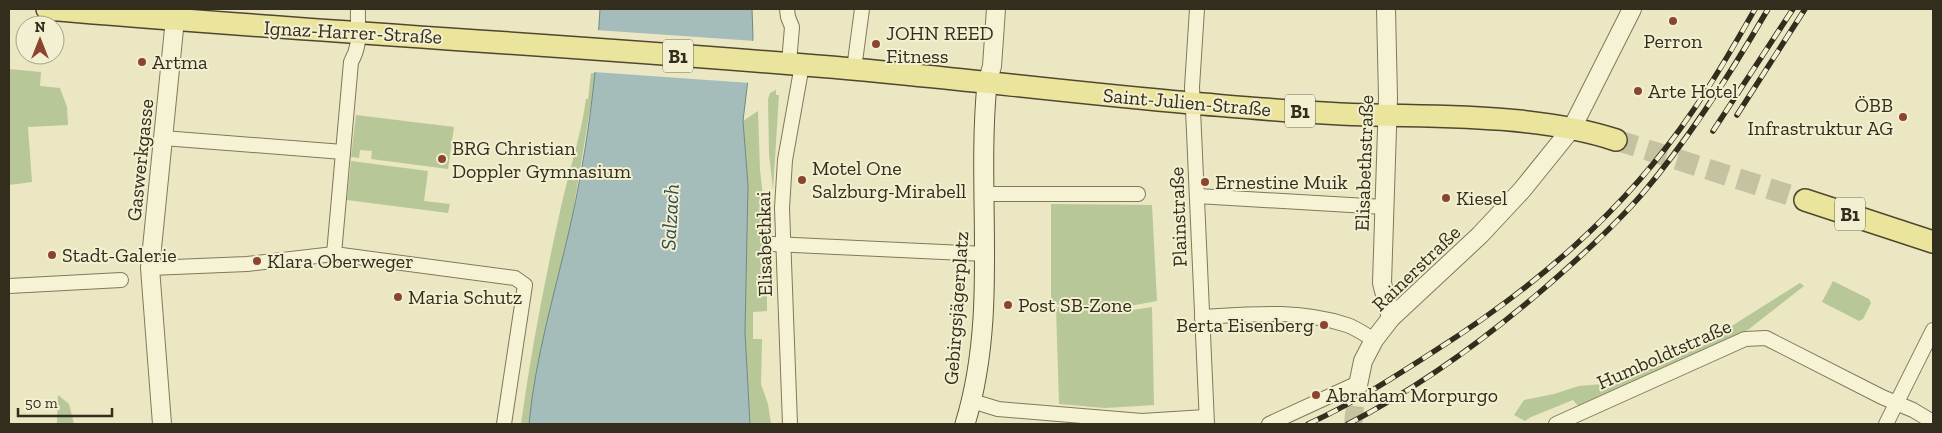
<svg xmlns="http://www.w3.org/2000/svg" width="1942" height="433" font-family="'Zilla Slab',serif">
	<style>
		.green { fill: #b7c797 }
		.water { fill: #a4bdbb; stroke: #6c8a89 }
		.pier { fill: #eae7c2 }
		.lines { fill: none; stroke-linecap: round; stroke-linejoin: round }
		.tertiary-tunnel { stroke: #c5c2a1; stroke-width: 18; stroke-dasharray: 18 9; stroke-linecap: butt }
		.primary-tunnel { stroke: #c5c2a1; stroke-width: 21; stroke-dasharray: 21 11; stroke-linecap: butt }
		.minor-casing { stroke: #82785b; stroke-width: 16 }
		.tertiary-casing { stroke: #82785b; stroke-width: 20 }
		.secondary-casing { stroke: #64593e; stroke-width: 21 }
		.primary-casing { stroke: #50462f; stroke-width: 24 }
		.minor { stroke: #f6f3d4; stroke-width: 14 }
		.tertiary { stroke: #f6f3d4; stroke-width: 18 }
		.secondary { stroke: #f6f3d4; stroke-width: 19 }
		.primary { stroke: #ebe49c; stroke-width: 21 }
		.rail-casing { stroke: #332d1e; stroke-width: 5.5 }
		.rail { stroke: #f2f0d1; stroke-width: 4; stroke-dasharray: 11; stroke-linecap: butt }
		.poi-dot { fill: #8c4430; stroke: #f2f0d1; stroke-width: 2 }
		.labels { text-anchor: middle; stroke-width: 4; stroke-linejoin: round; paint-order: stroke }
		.shield { fill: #f2f0d1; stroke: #6c6854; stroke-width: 1 }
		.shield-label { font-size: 19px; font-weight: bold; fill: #332d1e }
		.street-label { font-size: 20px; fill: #332d1e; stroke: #f2f0d1 }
		.poi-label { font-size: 20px; fill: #332d1e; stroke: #f2f0d1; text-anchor: start }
		.water-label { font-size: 21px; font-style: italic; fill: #2e4c52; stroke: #f2f0d1 }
	</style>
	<rect width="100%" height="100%" fill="#eae7c2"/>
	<!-- green -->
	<g class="green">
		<path d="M9,69L41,72L40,86L60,88L67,107L68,125L28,127L32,182L9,185Z"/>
		<path d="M591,73H596L571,224L543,345L529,424H521C531,351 545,279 561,207C569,171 581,136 586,99H588Z"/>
		<path d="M776,90V95H779L773,190L769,154L768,99L770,93Z"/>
		<path d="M758,111L760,170L767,232V311L753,312V339H762L761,384L768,404L771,424H750L745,332L748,185L743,121Z"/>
		<path d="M356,115L454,127L448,169L371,159L372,151L360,150L359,158L351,157Z"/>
		<path d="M351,161L428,171L424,201L450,204L448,213L347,200Z"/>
		<path d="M1051,204L1152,205L1157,301L1113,309L1051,304Z"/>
		<path d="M1833,281L1869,299L1871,303L1863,319L1859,321L1822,302Z"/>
		<path d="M1800,283L1804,286L1749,329L1659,374L1578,406L1573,400L1531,417L1525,421L1514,415L1524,400L1554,394L1579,386L1603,384L1657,367L1722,337L1727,329Z"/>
		<path d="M1056,307L1113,313L1152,307L1154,405L1105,408L1059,404Z"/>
		<path d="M58,395L69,404L74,424H57Z"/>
	</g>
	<!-- water -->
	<path class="water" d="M600,9H752L753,37L743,121L748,185L745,332L750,424H529C535,358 555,292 570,227C586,156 596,82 600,9Z"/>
	<!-- pier -->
	<path class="pier" d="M596,30L755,41L750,83L594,72Z"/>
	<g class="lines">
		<!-- tertiary-tunnel -->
		<path class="tertiary-tunnel" d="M1353,424L1357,390"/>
		<!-- primary-tunnel -->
		<path class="primary-tunnel" d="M1616,140L1805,200"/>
		<!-- minor casing -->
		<g class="minor-casing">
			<g id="minor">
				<path d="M787,9L788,17L792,27L789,63"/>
				<path d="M1197,9L1192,87L1207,424"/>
				<path d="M854,69L862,9"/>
				<path d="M163,138L343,152"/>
				<path d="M983,194H1138"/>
				<path d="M1197,196L1384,207"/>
				<path d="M773,244L985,254"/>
				<path d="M334,254L351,62C362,43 357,29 358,9"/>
				<path d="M150,268L247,264L334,254L515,278L525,285L504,424"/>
				<path d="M9,286L121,280"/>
				<path d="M1202,317C1251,314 1300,309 1347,325C1356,328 1366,335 1374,340"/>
				<path d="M972,401L998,409L1142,421L1205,417"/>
				<path d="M790,424L782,208L785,160L802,65"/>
				<path d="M1269,424L1358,383"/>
				<path d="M1556,424L1745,339L1766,338L1882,397L1913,410L1933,422"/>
				<path d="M1886,424L1933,330"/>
			</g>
		</g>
		<!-- tertiary casing -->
		<g class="tertiary-casing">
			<g id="tertiary">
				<path d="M1386,9L1388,98L1382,283L1391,318"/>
				<path d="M987,84L992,66L996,9"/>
				<path d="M1357,390L1363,361L1374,340L1391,318L1480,235L1522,190L1572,128L1632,9"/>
				<path d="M162,424L150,268L176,9"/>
			</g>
		</g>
		<!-- secondary casing -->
		<g class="secondary-casing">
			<path id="secondary" d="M965,424C999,314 976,197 987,84"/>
		</g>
		<!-- primary casing -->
		<g class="primary-casing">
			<g id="primary">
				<path d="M47,9C300,31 552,44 805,65C934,75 1062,92 1191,103C1251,108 1312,114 1373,115C1448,116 1544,116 1616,140"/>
				<path d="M1805,200L1933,242"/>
			</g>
		</g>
		<!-- minor -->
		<use href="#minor" class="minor"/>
		<!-- tertiary -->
		<use href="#tertiary" class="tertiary"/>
		<!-- secondary -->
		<use href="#secondary" class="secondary"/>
		<!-- primary -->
		<use href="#primary" class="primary"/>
		<!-- rail casing -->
		<g class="rail-casing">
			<g id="rail">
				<path d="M1737,115L1805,9"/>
				<path d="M1713,131L1793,9"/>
				<path d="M1308,424C1352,404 1393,378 1433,352C1534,288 1624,212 1692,112C1715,79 1735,44 1755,9"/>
				<path d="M1348,424C1418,388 1480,343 1540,292C1576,261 1612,229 1643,193C1691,136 1731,73 1768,9"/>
			</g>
		</g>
		<!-- rail -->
		<use href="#rail" class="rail"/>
	</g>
	<!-- markers -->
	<g class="poi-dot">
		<circle cx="1673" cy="21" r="5"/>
		<circle cx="876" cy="44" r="5"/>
		<circle cx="142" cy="62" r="5"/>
		<circle cx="1638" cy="91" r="5"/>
		<circle cx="1903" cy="117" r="5"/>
		<circle cx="442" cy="159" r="5"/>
		<circle cx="802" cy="180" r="5"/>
		<circle cx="1205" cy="182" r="5"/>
		<circle cx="1446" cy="198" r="5"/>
		<circle cx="52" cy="255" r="5"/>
		<circle cx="257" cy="261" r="5"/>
		<circle cx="398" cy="297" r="5"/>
		<circle cx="1008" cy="305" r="5"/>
		<circle cx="1324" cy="325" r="5"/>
		<circle cx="1316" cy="395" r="5"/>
	</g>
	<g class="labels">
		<!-- shield labels -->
		<g class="shield">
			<rect x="663" y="39.5" width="30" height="33" rx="4"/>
			<rect x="1285" y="94.5" width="30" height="33" rx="4"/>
			<rect x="1835" y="197.5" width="30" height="33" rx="4"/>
		</g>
		<g class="shield-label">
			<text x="678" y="63">B1</text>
			<text x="1300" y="118">B1</text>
			<text x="1850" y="221">B1</text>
		</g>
		<!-- street labels -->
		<g class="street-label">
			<text transform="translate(353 32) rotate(3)" y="7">Ignaz-Harrer-Straße</text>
			<text transform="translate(1187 102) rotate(5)" y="7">Saint-Julien-Straße</text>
			<text transform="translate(140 160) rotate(-84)" y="7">Gaswerkgasse</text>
			<text transform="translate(1364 163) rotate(-88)" y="7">Elisabethstraße</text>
			<text transform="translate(1178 217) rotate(-92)" y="7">Plainstraße</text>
			<text transform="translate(764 244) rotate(-91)" y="7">Elisabethkai</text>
			<text transform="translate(1416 268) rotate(-44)" y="7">Rainerstraße</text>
			<text transform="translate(956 308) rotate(-86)" y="7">Gebirgsjägerplatz</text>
			<text transform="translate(1664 354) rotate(-24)" y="7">Humboldtstraße</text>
		</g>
		<!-- poi labels -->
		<g class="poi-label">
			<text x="886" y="40">JOHN REED<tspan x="886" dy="23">Fitness</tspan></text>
			<text x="1673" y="48" text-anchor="middle">Perron</text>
			<text x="152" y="69">Artma</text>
			<text x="1648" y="98">Arte Hotel</text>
			<text x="1893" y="112" text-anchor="end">ÖBB<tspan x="1893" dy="23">Infrastruktur AG</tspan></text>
			<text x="452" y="155">BRG Christian<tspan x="452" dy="23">Doppler Gymnasium</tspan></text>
			<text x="812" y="175">Motel One<tspan x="812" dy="23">Salzburg-Mirabell</tspan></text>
			<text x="1215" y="189">Ernestine Muik</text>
			<text x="1456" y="205">Kiesel</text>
			<text x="62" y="262">Stadt-Galerie</text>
			<text x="267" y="268">Klara Oberweger</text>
			<text x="408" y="304">Maria Schutz</text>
			<text x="1018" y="312">Post SB-Zone</text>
			<text x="1314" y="332" text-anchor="end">Berta Eisenberg</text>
			<text x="1326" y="402">Abraham Morpurgo</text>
		</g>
		<!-- water labels -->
		<g class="water-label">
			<text transform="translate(670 217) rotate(-87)" y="7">Salzach</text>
		</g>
	</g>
	<!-- border -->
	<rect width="1942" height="433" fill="none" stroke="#332d1e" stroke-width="20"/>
	<!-- north arrow -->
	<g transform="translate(40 40)"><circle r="24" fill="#f2f0d1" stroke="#a6a289"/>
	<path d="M0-4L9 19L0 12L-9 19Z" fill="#8c4430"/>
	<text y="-8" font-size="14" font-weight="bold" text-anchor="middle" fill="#332d1e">N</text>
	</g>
	<!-- scale -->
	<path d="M18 408v8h94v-8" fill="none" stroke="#332d1e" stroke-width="2.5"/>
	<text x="25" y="408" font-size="15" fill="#332d1e" stroke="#f2f0d1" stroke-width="4" paint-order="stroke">50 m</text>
</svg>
